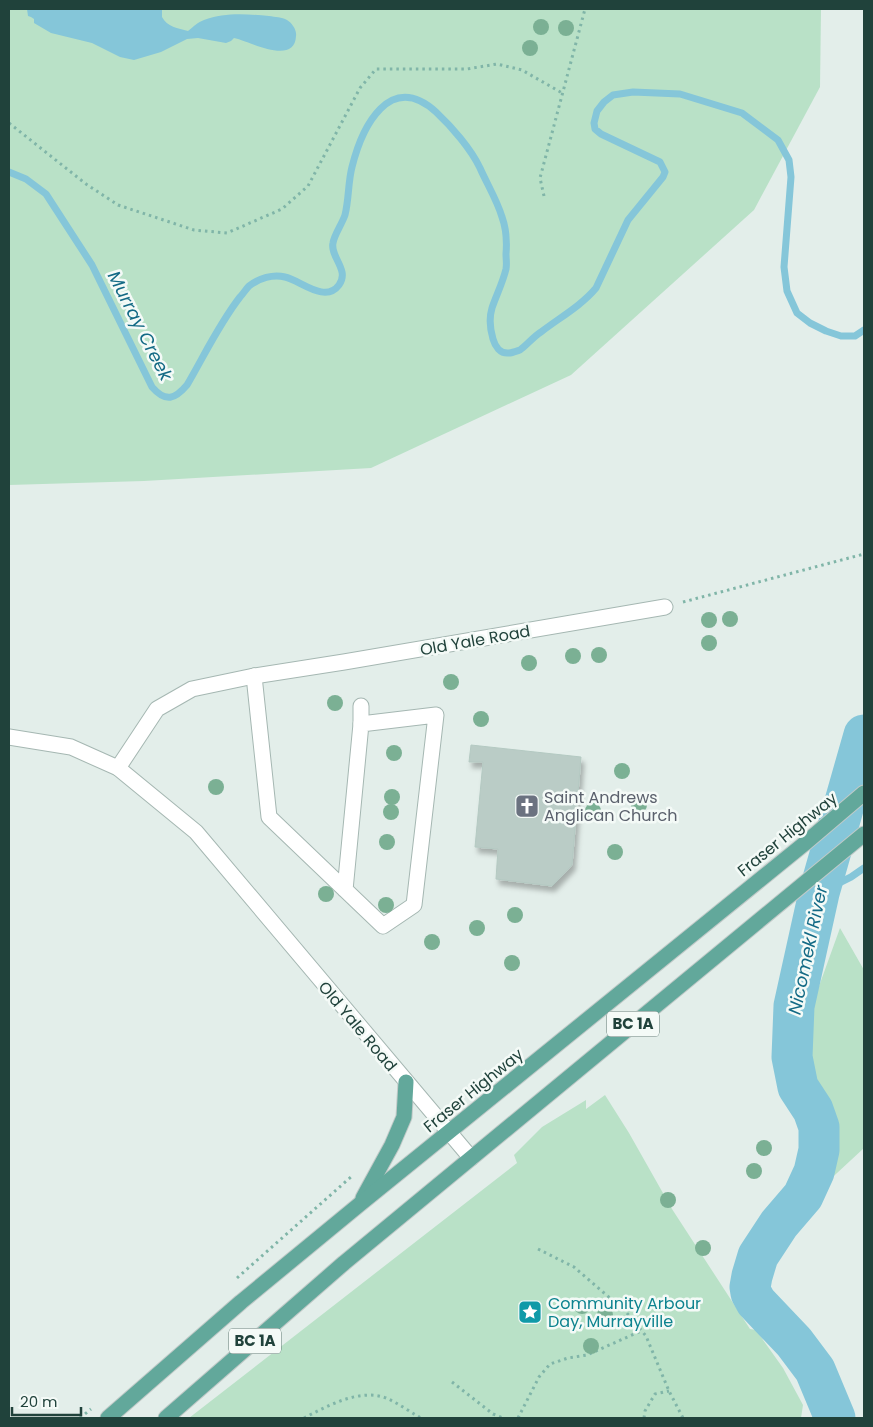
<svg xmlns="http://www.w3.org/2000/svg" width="873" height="1427" font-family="Poppins,sans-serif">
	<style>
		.green { fill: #b9e1c7 }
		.water { fill: #85c6d9 }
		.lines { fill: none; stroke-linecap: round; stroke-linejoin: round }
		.stream { stroke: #85c6d9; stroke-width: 7 }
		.river { stroke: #85c6d9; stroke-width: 41 }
		.building { fill: #baccc6; stroke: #b4c9c2; filter: url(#shadow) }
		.minor-casing { stroke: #a5b7b2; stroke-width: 17 }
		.major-casing { stroke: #c1cac8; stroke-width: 17 }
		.path { stroke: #80b5a8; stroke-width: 3; stroke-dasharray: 2.5 4; stroke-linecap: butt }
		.minor { stroke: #fff; stroke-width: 15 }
		.major { stroke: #62a89b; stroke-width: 15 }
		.tree { fill: #7bb094 }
		.labels { text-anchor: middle; stroke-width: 5; stroke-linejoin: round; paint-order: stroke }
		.shield { fill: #f4faf7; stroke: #607973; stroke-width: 1 }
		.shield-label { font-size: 15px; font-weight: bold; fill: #20423b }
		.street-label { font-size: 16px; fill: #20423b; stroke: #f4faf7 }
		.worship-label { font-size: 16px; fill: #5b616d; stroke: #f4faf7; text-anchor: start }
		.culture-label { font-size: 16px; fill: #0d838f; stroke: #f4faf7; text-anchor: start }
		.water-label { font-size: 18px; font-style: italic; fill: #136a85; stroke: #f4faf7 }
	</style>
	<defs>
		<filter id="shadow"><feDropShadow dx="3" dy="5.5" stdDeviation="2.5" flood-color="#0004"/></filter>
	</defs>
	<rect width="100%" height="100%" fill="#e3eeea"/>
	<!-- green -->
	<g class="green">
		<path d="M9,9H821L820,87L754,210L571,375L371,468L144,481L9,485Z"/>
		<path d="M840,928L864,970V1148L823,1186L833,1122L802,1068L809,1014Z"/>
		<path d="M605,1095L629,1133L672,1209L750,1329L756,1330L783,1368L803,1405L801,1418H189L517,1163L514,1155L542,1127L586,1100V1109Z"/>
	</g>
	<!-- water -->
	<path class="water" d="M27,9H162V17C167,27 178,28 188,31C193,27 198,22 204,20C225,12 247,14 269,16C275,17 282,17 287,20C292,23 297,30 296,36C295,65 252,43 238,39L234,38L231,41L226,43L198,38L187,39L161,52L134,60L120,57L92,43L51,33L34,23V19L31,17L28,16Z"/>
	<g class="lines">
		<!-- stream -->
		<g class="stream">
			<path d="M9,172L26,179L46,194L92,265L152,387C166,403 175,399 187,385C204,356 219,324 240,297C243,294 246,289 249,286C259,278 273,274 285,277C300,280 325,304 339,285C350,270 330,257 333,243C334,235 342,224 345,215C349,199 348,182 352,167C362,127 390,70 436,112C452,127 471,149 480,168C487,184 497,200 502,217C506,228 507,242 506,254C506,259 507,264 506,269C503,282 496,296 492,308C489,318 490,329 493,339C495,346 500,354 509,353C512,353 517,351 520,350C527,345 533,337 541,332C559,318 581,306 596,288L628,220L663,177L665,172L660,162L601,134L595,129L594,123L597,111L604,102L613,95L633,92L680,94L742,113L778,140L789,160L791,177L784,267L787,291L797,313L810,323L826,331L841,336H855L864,330"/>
			<path d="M819,893L851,877L864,868"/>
		</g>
		<!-- river -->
		<path class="river" d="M835,1418L815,1370L794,1342L756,1302L751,1293L750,1287L752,1276L758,1256L779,1224L803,1196L814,1172L819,1150V1127L813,1110L798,1087L792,1057L794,1006L819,893L864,735"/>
	</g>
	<!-- building -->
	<path class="building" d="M471,745L581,757L572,865L552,886L496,879L498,849L475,847L483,762H469Z"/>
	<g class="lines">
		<!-- minor casing -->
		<g class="minor-casing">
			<g id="minor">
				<path d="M254,676L269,817L383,926L414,905L436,715L361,724L345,890"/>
				<path d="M361,724V706"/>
				<path d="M9,737L71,747L118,768L196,832L471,1158"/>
				<path d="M118,768L157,709L192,689L254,676L344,662L665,607"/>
			</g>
		</g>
		<!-- major casing -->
		<g class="major-casing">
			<g id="major">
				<path d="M363,1198L392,1145L404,1117L406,1082"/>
				<path d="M108,1418L241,1302L360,1204L804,844L864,793"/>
				<path d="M166,1418L344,1263L864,834"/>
			</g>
		</g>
		<!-- path -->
		<g class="path">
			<path d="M9,123L86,184L118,205L194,230L227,233L282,209L308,186L360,88L376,69H467L497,64L522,70L562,93"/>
			<path d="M544,196L540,178L585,9"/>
			<path d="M683,602L864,554"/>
			<path d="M538,1249L574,1267L626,1312L646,1336L669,1391L683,1418"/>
			<path d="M237,1278L352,1176"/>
			<path d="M452,1382L493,1414L503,1418"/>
			<path d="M80,1418L91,1409"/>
			<path d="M304,1418C327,1406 360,1388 386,1398C398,1403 410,1412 421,1418"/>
			<path d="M518,1418L539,1377L550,1364L568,1358L587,1355L641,1331"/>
			<path d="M644,1418L645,1411L655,1394L669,1391"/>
		</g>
		<!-- minor -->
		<use href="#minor" class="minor"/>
		<!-- major -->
		<use href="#major" class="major"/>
	</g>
	<!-- trees -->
	<g class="tree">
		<circle cx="541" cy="27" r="8"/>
		<circle cx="566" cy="28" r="8"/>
		<circle cx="530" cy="48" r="8"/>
		<circle cx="730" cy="619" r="8"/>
		<circle cx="709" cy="620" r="8"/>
		<circle cx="709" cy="643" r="8"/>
		<circle cx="599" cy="655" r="8"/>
		<circle cx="573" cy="656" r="8"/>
		<circle cx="529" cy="663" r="8"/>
		<circle cx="451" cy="682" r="8"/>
		<circle cx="335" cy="703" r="8"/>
		<circle cx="481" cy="719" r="8"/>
		<circle cx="394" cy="753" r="8"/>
		<circle cx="622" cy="771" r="8"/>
		<circle cx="216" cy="787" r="8"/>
		<circle cx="392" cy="797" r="8"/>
		<circle cx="639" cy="805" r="8"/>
		<circle cx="593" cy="811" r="8"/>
		<circle cx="391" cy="812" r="8"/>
		<circle cx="387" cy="842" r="8"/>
		<circle cx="615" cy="852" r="8"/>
		<circle cx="326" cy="894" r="8"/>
		<circle cx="386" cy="905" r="8"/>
		<circle cx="515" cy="915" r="8"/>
		<circle cx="477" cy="928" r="8"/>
		<circle cx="432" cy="942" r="8"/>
		<circle cx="512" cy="963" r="8"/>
		<circle cx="764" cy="1148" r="8"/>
		<circle cx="754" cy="1171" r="8"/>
		<circle cx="668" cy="1200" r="8"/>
		<circle cx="703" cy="1248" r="8"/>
		<circle cx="582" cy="1306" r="8"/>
		<circle cx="605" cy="1315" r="8"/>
		<circle cx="591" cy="1346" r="8"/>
	</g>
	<!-- icons -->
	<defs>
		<g id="church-square" transform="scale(1.25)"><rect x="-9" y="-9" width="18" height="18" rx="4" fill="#6b7280" stroke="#f4faf7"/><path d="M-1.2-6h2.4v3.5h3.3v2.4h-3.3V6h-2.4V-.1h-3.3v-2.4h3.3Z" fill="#fff"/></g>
		<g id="sight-square" transform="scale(1.25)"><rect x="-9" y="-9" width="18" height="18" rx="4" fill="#0f9aa8" stroke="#f4faf7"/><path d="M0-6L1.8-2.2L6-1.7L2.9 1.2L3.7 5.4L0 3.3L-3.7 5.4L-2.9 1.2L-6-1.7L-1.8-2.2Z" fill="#fff"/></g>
	</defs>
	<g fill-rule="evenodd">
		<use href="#church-square" x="527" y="806"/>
		<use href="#sight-square" x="530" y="1312"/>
	</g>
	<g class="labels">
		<!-- shield labels -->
		<g class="shield">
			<rect x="607" y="1011.5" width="52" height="25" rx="4"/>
			<rect x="229" y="1328.5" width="52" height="25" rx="4"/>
		</g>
		<g class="shield-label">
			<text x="633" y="1029">BC 1A</text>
			<text x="255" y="1346">BC 1A</text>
		</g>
		<!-- street labels -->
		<g class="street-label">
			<text transform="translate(475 640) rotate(-10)" y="6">Old Yale Road</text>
			<text transform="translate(787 834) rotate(-39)" y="6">Fraser Highway</text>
			<text transform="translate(358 1026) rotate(50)" y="6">Old Yale Road</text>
			<text transform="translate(473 1090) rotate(-39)" y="6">Fraser Highway</text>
		</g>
		<!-- worship labels -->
		<g class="worship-label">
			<text x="544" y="803">Saint Andrews<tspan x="544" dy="18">Anglican Church</tspan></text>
		</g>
		<!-- culture labels -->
		<g class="culture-label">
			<text x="548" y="1309">Community Arbour<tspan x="548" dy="18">Day, Murrayville</tspan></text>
		</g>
		<!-- water labels -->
		<g class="water-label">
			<text transform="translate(140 326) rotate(63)" y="6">Murray Creek</text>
			<text transform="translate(808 950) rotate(-78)" y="6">Nicomekl River</text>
		</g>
	</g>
	<!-- border -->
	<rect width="873" height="1427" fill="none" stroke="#20423b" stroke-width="20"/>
	<!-- scale -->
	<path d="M12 1407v8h69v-8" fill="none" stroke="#20423b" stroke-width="2.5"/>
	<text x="20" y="1407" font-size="15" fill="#20423b" stroke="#f4faf7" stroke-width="4" paint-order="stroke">20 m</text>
</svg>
